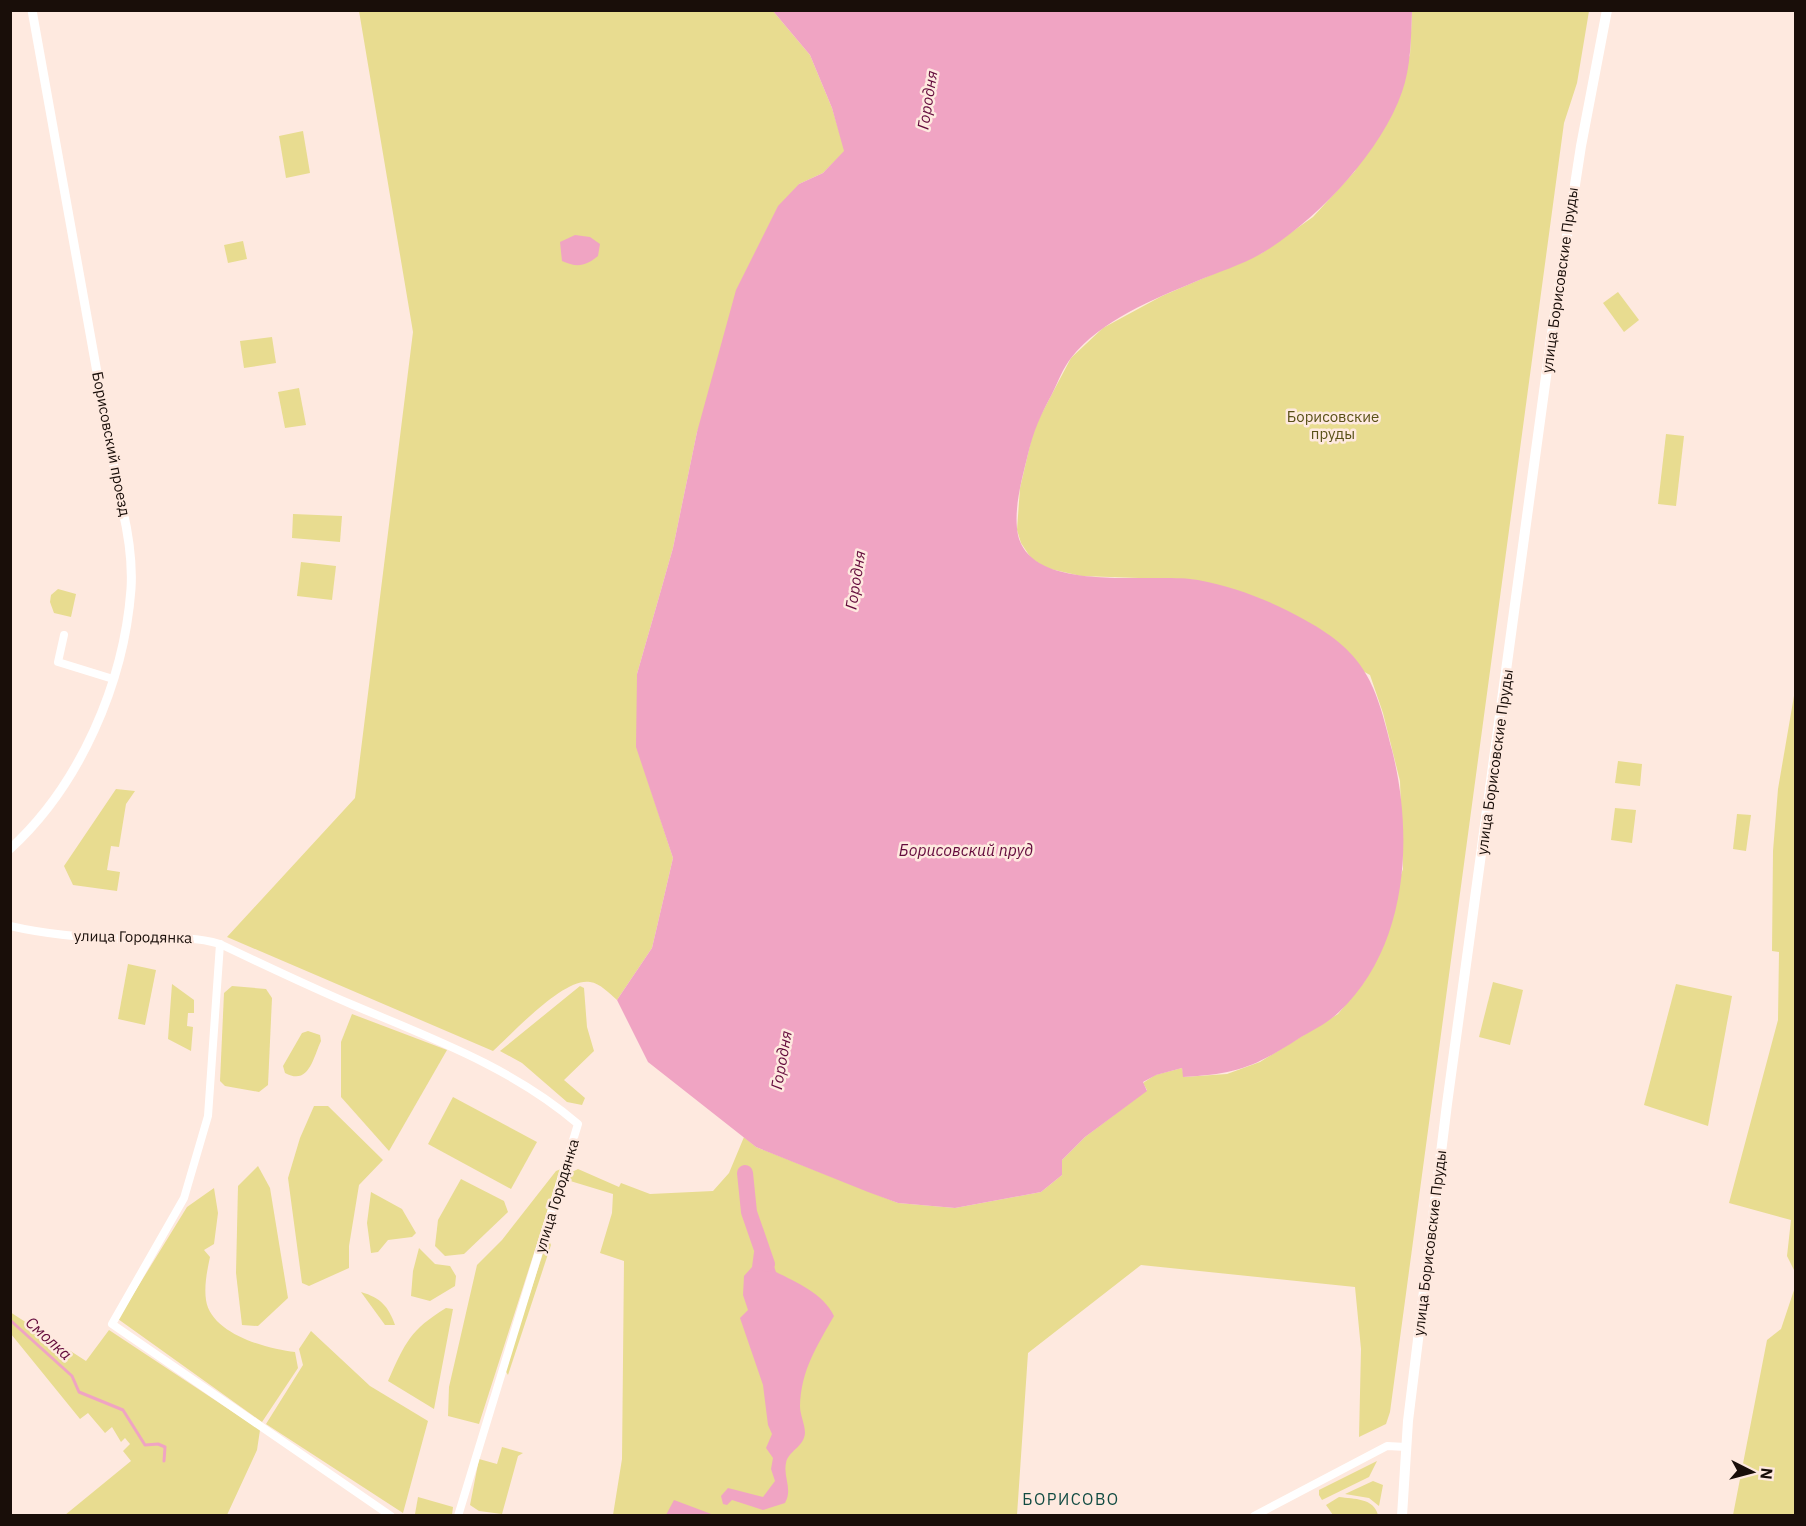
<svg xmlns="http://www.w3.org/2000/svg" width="1806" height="1526" font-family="'IBM Plex Sans',sans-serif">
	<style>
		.green { fill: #e8dc90 }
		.water { fill: #f0a4c3 }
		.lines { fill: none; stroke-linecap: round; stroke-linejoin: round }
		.stream { stroke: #f0a4c3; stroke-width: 3 }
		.river { stroke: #f0a4c3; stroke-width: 16 }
		.minor { stroke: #fff; stroke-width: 8 }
		.tertiary { stroke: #fff; stroke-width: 9 }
		.secondary { stroke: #fff; stroke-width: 10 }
		.labels { text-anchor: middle; stroke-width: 5; stroke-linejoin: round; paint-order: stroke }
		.street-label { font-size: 15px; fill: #190e09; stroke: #fee9df }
		.park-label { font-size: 15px; fill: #595017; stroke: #fee9df }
		.water-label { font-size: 16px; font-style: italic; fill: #640b3c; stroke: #fee9df }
		.neighbourhood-label { font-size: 16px; letter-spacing: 1.5px; fill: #114b42; stroke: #fee9df }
	</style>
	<rect width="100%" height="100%" fill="#fee9df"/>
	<!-- green -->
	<g class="green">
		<path d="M359,11H773L810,55L832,108L845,151L823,173L799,184L697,432L673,548L637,674V747L673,858L652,948L617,1000C610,994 600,983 590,982C564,977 513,1033 493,1051L227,937L355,798L413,332Z"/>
		<path d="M1412,11H1589L1577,83L1564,123L1390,1412L1386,1424L1359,1437L1361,1349L1355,1287L1141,1265L1028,1353L1017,1515H613L622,1459L624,1261L600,1253L612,1213L613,1194L567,1180L568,1174L578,1169L619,1187L621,1183L650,1194L713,1191L729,1173L744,1137L756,1147L898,1203L955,1208L1041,1192L1062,1175V1160L1085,1137L1147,1090L1143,1083L1155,1075L1182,1068L1184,1077L1227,1074L1260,1062L1338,1014L1364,982L1403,869L1400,781L1383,713L1370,675L1197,580L1081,576L1046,568L1031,558L1021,543L1017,530L1020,488L1034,428L1071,358L1103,328L1162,296L1262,253L1313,217L1355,171L1410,55Z"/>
		<path d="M303,131L310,173L286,178L279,136Z"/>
		<path d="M243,241L247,259L228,263L224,245Z"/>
		<path d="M1618,292L1639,320L1624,332L1603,303Z"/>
		<path d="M272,337L276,363L244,368L240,341Z"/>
		<path d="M299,388L306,425L285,428L278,392Z"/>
		<path d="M1666,434L1684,436L1676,506L1658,504Z"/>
		<path d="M293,514L342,516L340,542L292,538Z"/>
		<path d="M301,562L336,566L332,600L297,596Z"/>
		<path d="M58,589L76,594L71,617L54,613L50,602L51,595Z"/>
		<path d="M1795,690L1796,1272H1795L1787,1256L1791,1220L1729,1203L1778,1020L1779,952L1772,951L1773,851L1778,789Z"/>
		<path d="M1618,761L1642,764L1640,786L1615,783Z"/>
		<path d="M116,789L135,791L126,804L119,847L111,846L107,870L120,872L117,891L73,885L64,866Z"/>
		<path d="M1615,808L1636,810L1632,843L1611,840Z"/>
		<path d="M1737,814L1751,815L1746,851L1733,849Z"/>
		<path d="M128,964L156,970L145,1025L118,1019Z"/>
		<path d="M1493,982L1523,990L1510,1045L1479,1037Z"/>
		<path d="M172,984L194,1000V1013H188L187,1026L193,1027L191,1051L168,1039Z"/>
		<path d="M1676,984L1732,996L1708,1126L1644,1105Z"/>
		<path d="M232,986L266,989L272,998L268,1085L259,1092L225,1086L220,1081L224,993Z"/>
		<path d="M580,986L584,988L587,1027L594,1051L564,1080L585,1098L582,1105L567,1102L522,1063L500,1051Z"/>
		<path d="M352,1014L447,1050L389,1151L341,1097V1042Z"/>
		<path d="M308,1031L320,1035L321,1041C313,1058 309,1086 285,1073L283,1066L302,1033Z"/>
		<path d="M453,1097L537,1142L511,1189L428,1144Z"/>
		<path d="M314,1106H328L383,1160L359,1185L349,1246V1268L309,1286L302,1283L288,1178L300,1138Z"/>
		<path d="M258,1166L270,1188L288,1298L258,1326L242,1325L236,1273L238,1186Z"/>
		<path d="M561,1169L479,1424L448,1416L449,1387L477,1265L502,1240L556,1171Z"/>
		<path d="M461,1179L504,1201L508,1212L464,1254L445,1256L435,1246L438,1220Z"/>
		<path d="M214,1188L218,1213L214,1244L204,1250L210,1257C207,1271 204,1286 206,1300C211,1334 267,1349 295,1352L298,1368L262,1422L118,1319L187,1207Z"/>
		<path d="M371,1192L402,1209L416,1233L412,1237L388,1240L378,1252L371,1253L367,1223Z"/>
		<path d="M548,1238L551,1245L508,1375L505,1370Z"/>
		<path d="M419,1248L435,1264L450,1266L456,1276L455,1286L430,1301L411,1296L413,1271Z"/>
		<path d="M1795,1287V1515H1733L1767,1340L1781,1329Z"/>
		<path d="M361,1292C381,1298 388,1306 395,1325H385Z"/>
		<path d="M446,1308L453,1309L434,1409L388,1381C405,1343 410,1330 446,1308Z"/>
		<path d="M10,1312L86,1361L109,1330L260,1430L257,1450L227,1515H65L131,1461L123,1451L130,1444L125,1438L121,1442L112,1427L105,1433L88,1413L80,1419L11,1334Z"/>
		<path d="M311,1331L370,1386L428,1421L403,1513L266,1424L303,1365L299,1349Z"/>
		<path d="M502,1447L523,1453L518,1456L502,1514L479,1511L470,1505L479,1459L497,1464Z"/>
		<path d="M1377,1461L1369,1477L1322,1500L1319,1495V1490Z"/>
		<path d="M1373,1481L1383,1485L1379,1506L1369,1498L1345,1494Z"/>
		<path d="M418,1497L453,1507L452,1515H418L415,1514Z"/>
		<path d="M1339,1497C1354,1499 1374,1498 1378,1515H1333L1326,1505Z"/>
	</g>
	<!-- water -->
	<g class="water">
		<path d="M773,11H1412C1411,38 1411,67 1402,92C1381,152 1318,219 1264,252C1244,264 1219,272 1197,281C1154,299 1101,320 1071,358C1063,368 1058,382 1052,394C1041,414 1033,432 1028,454C1022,479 1013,510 1018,535C1032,595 1152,572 1198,580C1236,587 1271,601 1305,620C1367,654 1376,685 1392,750C1414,837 1408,947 1339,1012C1328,1023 1311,1031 1298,1039C1253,1068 1236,1074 1183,1077L1182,1068L1156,1075L1143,1082L1147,1091L1085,1137L1062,1160V1175L1041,1192L955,1208L898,1203L868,1192L756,1147L648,1062L617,1000L652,948L673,858L636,747L637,674L673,548L697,432L736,290L778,206L799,184L823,173L844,151L832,108L810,55Z"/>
		<path d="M575,235L590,237L600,244L598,256C586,266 577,268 562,261L560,242Z"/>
		<path d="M766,1243L776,1272C796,1282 824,1294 834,1316C817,1346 801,1370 800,1406C800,1415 805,1424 805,1433C804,1447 788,1451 786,1463C783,1477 793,1489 785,1503L763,1510L732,1500L727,1505L723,1504L721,1496L728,1488L763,1497L775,1481L771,1469L773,1458L766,1448L772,1434L768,1425L763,1385L740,1318L748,1310L743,1295L744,1276L752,1267L754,1252Z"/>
		<path d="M674,1500L714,1515H666Z"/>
	</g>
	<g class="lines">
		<!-- stream -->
		<path class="stream" d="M10,1320L72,1376L79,1392L123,1410L145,1445L158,1444L165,1447L164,1461"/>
		<!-- river -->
		<path class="river" d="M745,1173L749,1212L767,1264"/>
		<!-- minor -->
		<g class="minor">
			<path d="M64,635L58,662L113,679"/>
			<path d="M10,926C49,935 88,938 127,939C159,940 188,934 220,944C264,965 308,986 353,1005C431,1038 513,1068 578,1124L458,1516"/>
			<path d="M220,944L208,1116L184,1198L112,1324L391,1516"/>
			<path d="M1254,1516L1387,1446L1406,1447"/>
		</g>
		<!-- tertiary -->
		<path class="tertiary" d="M10,849C80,785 124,683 131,589C133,557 127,525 119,495L32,10"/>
		<!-- secondary -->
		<path class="secondary" d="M1402,1516L1408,1421L1447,1104L1551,340L1581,146L1607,10"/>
	</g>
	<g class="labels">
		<!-- street labels -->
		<g class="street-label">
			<text transform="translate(1560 280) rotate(-82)" y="5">улица Борисовские Пруды</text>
			<text transform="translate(111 444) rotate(79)" y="5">Борисовский проезд</text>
			<text transform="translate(1495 762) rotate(-82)" y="5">улица Борисовские Пруды</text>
			<text transform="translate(133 937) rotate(1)" y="5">улица Городянка</text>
			<text transform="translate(557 1196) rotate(-73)" y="5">улица Городянка</text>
			<text transform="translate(1430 1243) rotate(-83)" y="5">улица Борисовские Пруды</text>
		</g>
		<!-- park labels -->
		<g class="park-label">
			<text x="1333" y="422">Борисовские<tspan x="1333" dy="17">пруды</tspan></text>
		</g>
		<!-- water labels -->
		<g class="water-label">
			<text transform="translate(927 100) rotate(-81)" y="6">Городня</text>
			<text transform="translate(855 580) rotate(-81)" y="6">Городня</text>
			<text x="966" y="856">Борисовский пруд</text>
			<text transform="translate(781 1060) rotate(-80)" y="6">Городня</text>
			<text transform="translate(49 1338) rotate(42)" y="6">Смолка</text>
		</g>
		<!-- neighbourhood labels -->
		<g class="neighbourhood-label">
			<text x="1071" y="1505">БОРИСОВО</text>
		</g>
	</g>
	<!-- border -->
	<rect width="1806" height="1526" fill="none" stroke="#190e09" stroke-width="24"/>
	<!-- north arrow -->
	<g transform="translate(1752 1472) rotate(96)" stroke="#fee9df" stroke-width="4.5" paint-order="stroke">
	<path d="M0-4.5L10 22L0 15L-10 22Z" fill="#190e09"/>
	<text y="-9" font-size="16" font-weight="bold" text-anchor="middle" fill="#190e09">N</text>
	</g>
</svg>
